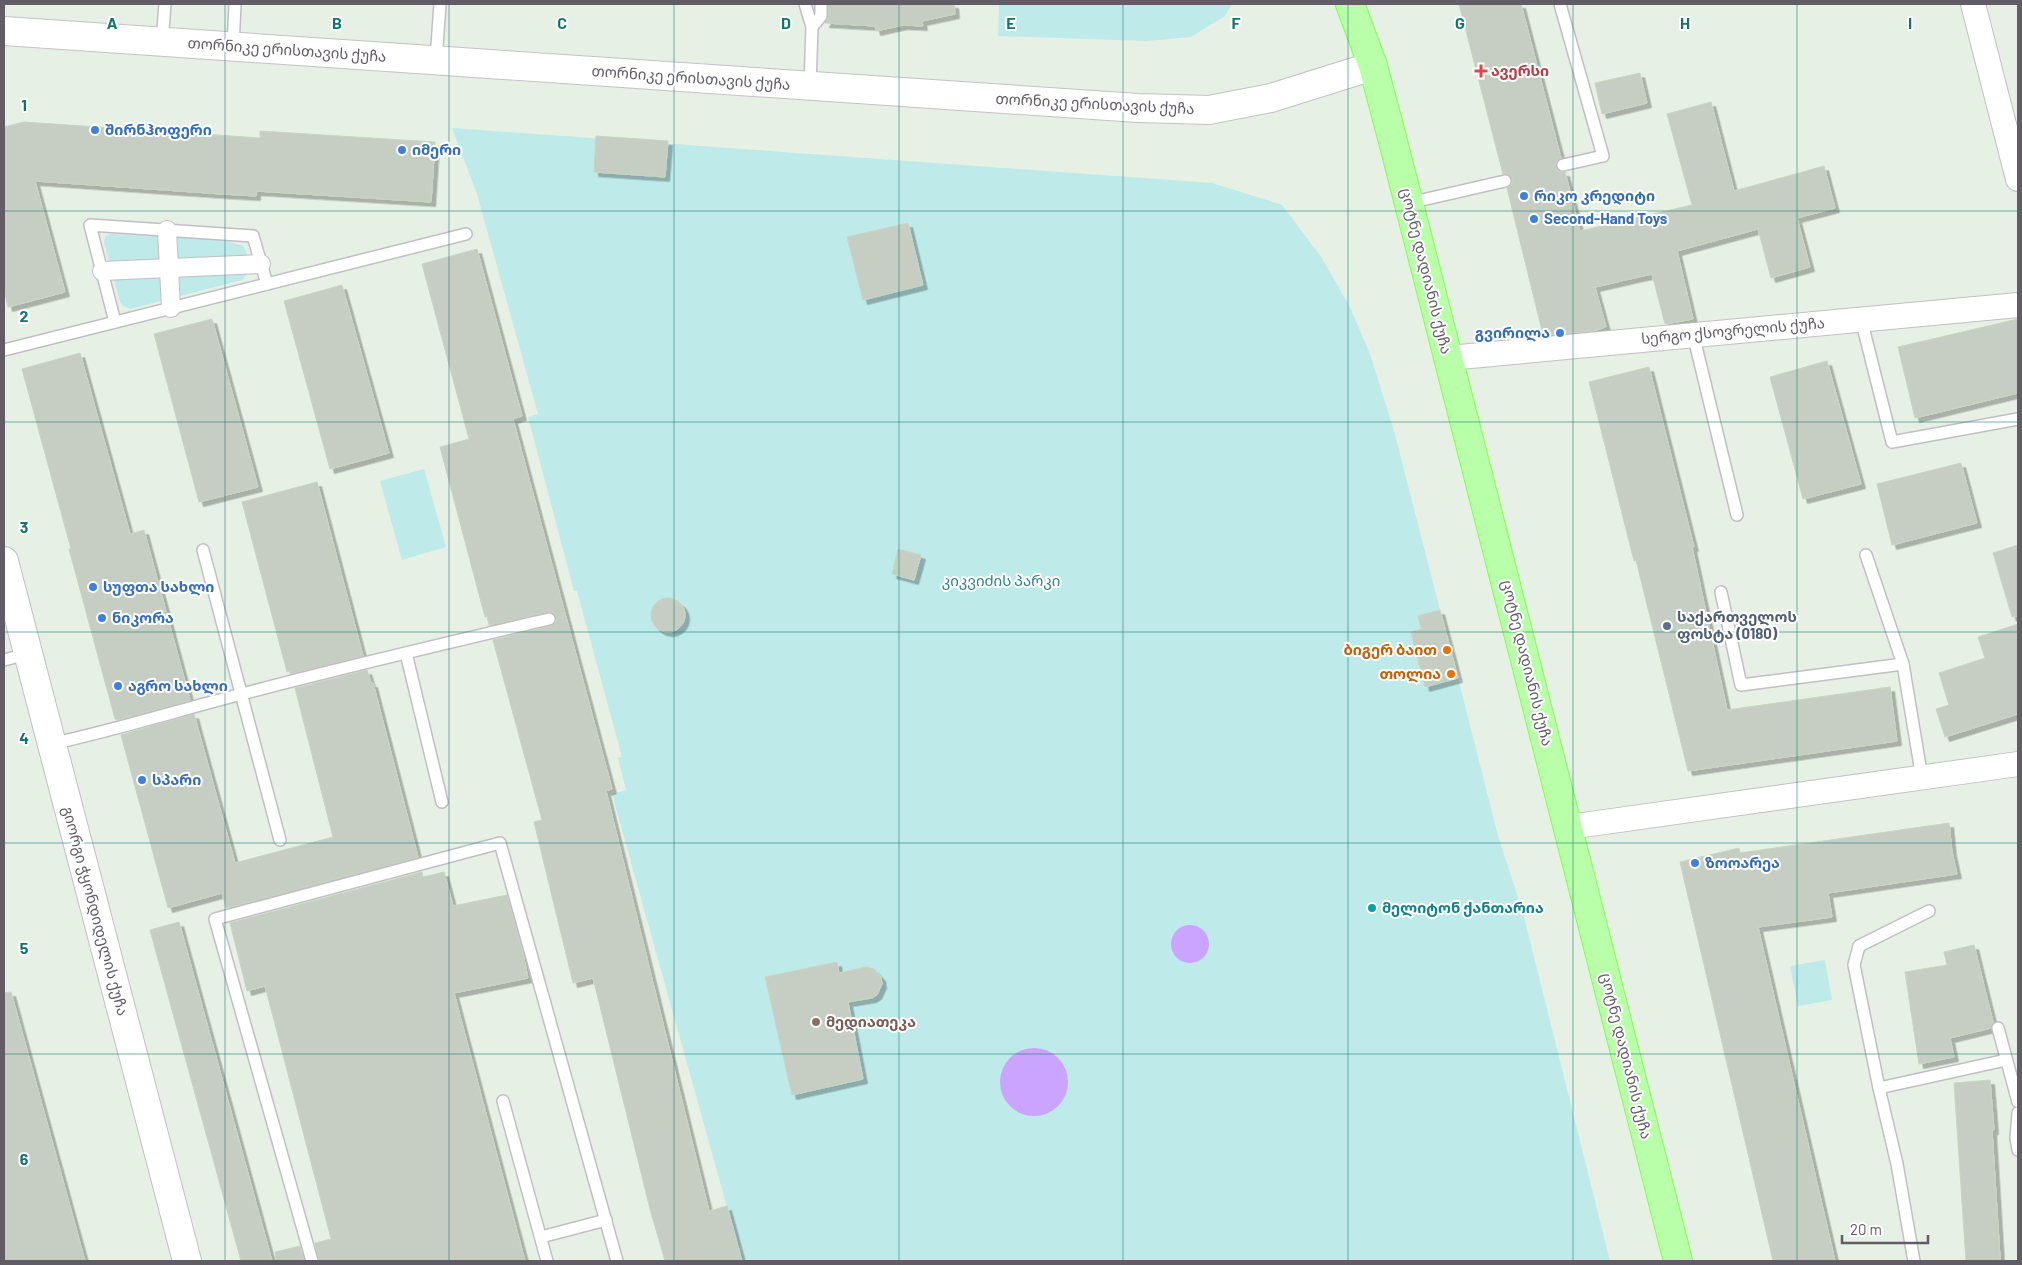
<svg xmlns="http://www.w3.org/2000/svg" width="2022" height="1265" font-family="Barlow,'Noto Sans Georgian',sans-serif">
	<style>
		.green { fill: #beeae9 }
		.water { fill: #cba4ff }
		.building { fill: #c6cec3; stroke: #c8d5c1; filter: url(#shadow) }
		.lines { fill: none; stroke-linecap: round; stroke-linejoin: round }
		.service-casing { stroke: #c3bec6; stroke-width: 14 }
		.pedestrian-casing { stroke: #c3bec6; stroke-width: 20 }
		.minor-casing { stroke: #c3bec6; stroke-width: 26 }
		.tertiary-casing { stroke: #c3bec6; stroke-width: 30 }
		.secondary-casing { stroke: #c6c0ca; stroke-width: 30 }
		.primary-casing { stroke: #82ff4e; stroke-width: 30 }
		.service { stroke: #fff; stroke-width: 11 }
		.pedestrian { stroke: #fff; stroke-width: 18 }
		.minor { stroke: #fff; stroke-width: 24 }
		.tertiary { stroke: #fff; stroke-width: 28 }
		.secondary { stroke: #fff; stroke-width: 28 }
		.primary { stroke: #b9ffa9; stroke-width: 28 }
		.grid { fill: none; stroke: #0f766e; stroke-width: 1; stroke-opacity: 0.55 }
		.health-dot { fill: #e0444e; stroke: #fff; stroke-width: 2 }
		.shop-dot { fill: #3f7fe0; stroke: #fff; stroke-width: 2 }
		.service-dot { fill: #5c6f8a; stroke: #fff; stroke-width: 2 }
		.food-dot { fill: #e8710a; stroke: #fff; stroke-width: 2 }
		.culture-dot { fill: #0f9aa8; stroke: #fff; stroke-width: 2 }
		.education-dot { fill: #8d6e63; stroke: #fff; stroke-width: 2 }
		.labels { text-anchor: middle; stroke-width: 4; stroke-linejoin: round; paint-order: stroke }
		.street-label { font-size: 15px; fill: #615c66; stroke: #fff }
		.health-label { font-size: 15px; font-weight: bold; fill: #be3a42; stroke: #fff; text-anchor: start }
		.shop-label { font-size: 15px; font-weight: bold; fill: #366cbe; stroke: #fff; text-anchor: start }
		.park-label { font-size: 15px; fill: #2c8284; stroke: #fff }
		.service-label { font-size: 15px; font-weight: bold; fill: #4e5e75; stroke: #fff; text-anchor: start }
		.food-label { font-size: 15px; font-weight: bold; fill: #c56008; stroke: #fff; text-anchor: end }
		.culture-label { font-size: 15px; font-weight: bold; fill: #0d838f; stroke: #fff; text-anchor: start }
		.education-label { font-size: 15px; font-weight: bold; fill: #785e54; stroke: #fff; text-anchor: start }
		.grid-label { font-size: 16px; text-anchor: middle; font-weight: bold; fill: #0f766e; stroke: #fff; stroke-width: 4; stroke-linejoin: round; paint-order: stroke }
	</style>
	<defs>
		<filter id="shadow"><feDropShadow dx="4.5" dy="4.5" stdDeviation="0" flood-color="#0004"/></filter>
	</defs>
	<rect width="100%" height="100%" fill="#e7f0e4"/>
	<!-- green -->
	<g class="green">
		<path d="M999,4H1232L1225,16L1191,37L1146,41L998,36Z"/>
		<path d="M452,128L1212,183L1282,205L1321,257L1349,305L1370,354L1394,431L1440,610L1418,616L1421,629L1411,632L1425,687L1458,678L1498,836L1523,913L1610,1261H742L612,794L626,790L618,758L622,757L577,591H574L528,417L538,414L477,194Z"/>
		<path d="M111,234L223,240L243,246C250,260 255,268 242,280L130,309L123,306L120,302L104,242L106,236Z"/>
		<path d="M424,469L446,547L402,560L380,481Z"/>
		<path d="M1825,960L1832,1000L1798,1006L1790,966Z"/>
	</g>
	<!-- water -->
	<g class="water">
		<circle cx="1190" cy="944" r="19"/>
		<circle cx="1034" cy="1082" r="34"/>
	</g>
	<!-- building -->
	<g class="building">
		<path d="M828,4H954L955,14L922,21L923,26L903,25L876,31L875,26L825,23L828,17Z"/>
		<path d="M1459,4H1521L1561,158L1556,162V167L1560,172H1565L1580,231L1692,205L1667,114L1711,102L1734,191L1824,166L1835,208L1797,218L1810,267L1771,278L1758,229L1677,251L1693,319L1665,324L1652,274L1595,287L1606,327L1593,331L1543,335L1507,188L1512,184V179L1508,174H1503Z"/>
		<path d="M1640,73L1647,103L1602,114L1595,83Z"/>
		<path d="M24,122L260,138V131L435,142L431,202L256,191V196L222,194L35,181L65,292L8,307L4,289V127Z"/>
		<path d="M596,136L668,141L665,177L594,172Z"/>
		<path d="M908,223L923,285L863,300L847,237Z"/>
		<path d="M477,249L522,416L513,419L612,789L606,791L709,1211L727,1206L742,1261H665L650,1209L593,978L573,983L534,822L542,820L493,640L551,626L556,622V617L552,612H547L489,625L487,616L485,617L440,447L469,439L422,264Z"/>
		<path d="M342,285L389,453L330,469L284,301Z"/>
		<path d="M212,319L258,487L199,502L154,334Z"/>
		<path d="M2018,319V393L1915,418L1898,347Z"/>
		<path d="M80,353L130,534L144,530L190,700L117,720L115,719L69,549H71L22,369Z"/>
		<path d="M1827,361L1861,484L1803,499L1770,377Z"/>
		<path d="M1649,367L1694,547H1692L1727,710L1890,687L1897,741L1688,771L1636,560L1634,561L1589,382Z"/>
		<path d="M1961,463L1977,523L1892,545L1877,484Z"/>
		<path d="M317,482L363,656L291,674L290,671L287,672L242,502Z"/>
		<path d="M2018,545V616L2012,617L1993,553Z"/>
		<path d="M898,549L921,555L914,580L892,574Z"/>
		<circle cx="668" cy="615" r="17"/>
		<path d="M1440,610L1458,678L1425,687L1411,632L1421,629L1418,616Z"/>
		<path d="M2018,624V714L1945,737L1936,709L1949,705L1939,673L1985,658L1978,637Z"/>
		<path d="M367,670L371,683H373L418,857L226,908L222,893L168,908L121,735L194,714L235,863L333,837L295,688Z"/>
		<path d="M1949,823L1952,852L1957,874L1828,893L1832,917L1758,927L1835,1261H1773L1680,862L1739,848L1740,853Z"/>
		<path d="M422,872L423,877L444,872L453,906L507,895L521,945L528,978L454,993L525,1261H319L315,1243L331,1239L265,986L247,991L230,923Z"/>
		<path d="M179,922L272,1261H241L150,930Z"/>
		<path d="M1974,945L1993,1022L1991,1028L1950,1038L1954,1057L1919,1064L1905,972L1947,965L1944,952Z"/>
		<path d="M837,962L839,973L866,967L874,969L881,977L882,984L877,995L872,998L848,1002L863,1079L792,1095L765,977Z"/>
		<path d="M11,992L85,1261H4V993Z"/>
		<path d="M1990,1080L1994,1130H1992L2000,1258V1261H1966L1954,1083Z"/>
		<path d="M300,1246L304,1261H276L275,1252Z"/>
	</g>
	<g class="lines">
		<!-- service casing -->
		<g class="service-casing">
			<g id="service">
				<path d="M805,4L812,27L810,86"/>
				<path d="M1560,4L1603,156L1563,165"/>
				<path d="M812,27L821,16V4"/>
				<path d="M162,42L165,4"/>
				<path d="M233,47L235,4"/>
				<path d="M436,60L440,4"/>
				<path d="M1409,203L1505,181"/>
				<path d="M1861,319L1892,442L2018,419"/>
				<path d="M115,322L90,225L253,236L267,284"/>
				<path d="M1693,334L1737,515"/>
				<path d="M4,350L466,234"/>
				<path d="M203,550L280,840"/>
				<path d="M1721,592L1741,685L1903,664L1866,555"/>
				<path d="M406,653L442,802"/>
				<path d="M4,660L27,654"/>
				<path d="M1903,664L1922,778"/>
				<path d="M51,744C116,730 179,710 242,694C344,667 447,643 549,619"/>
				<path d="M1998,1028L2018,1102"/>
				<path d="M1879,1088L2006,1060"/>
				<path d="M503,1101L547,1261"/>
				<path d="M2018,1113L2016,1138L2018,1150"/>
				<path d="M541,1237L606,1220"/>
				<path d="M312,1261L215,919L500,843L617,1261"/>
				<path d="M1914,1261L1897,1164L1879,1088L1854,965L1859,946L1929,911"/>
			</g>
		</g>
		<!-- pedestrian casing -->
		<g class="pedestrian-casing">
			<g id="pedestrian">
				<path d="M167,230L171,308"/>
				<path d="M102,271L261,264"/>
			</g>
		</g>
		<!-- minor casing -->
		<g class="minor-casing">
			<g id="minor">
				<path d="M1973,4L2018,179"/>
				<path d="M1449,358L2018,305"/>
				<path d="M1569,827L2018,764"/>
			</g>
		</g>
		<!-- tertiary casing -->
		<g class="tertiary-casing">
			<path id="tertiary" d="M4,561L187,1261"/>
		</g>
		<!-- secondary casing -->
		<g class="secondary-casing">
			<path id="secondary" d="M4,31L1138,108L1209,110L1271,98L1373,66"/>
		</g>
		<!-- primary casing -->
		<g class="primary-casing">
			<path id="primary" d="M1350,4L1373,66L1395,149L1678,1261"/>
		</g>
		<!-- service -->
		<use href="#service" class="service"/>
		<!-- pedestrian -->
		<use href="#pedestrian" class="pedestrian"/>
		<!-- minor -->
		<use href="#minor" class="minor"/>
		<!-- tertiary -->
		<use href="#tertiary" class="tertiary"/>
		<!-- secondary -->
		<use href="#secondary" class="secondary"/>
		<!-- primary -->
		<use href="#primary" class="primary"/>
	</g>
	<!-- grid -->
	<path class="grid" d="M225,4V1261M449,4V1261M674,4V1261M899,4V1261M1123,4V1261M1348,4V1261M1573,4V1261M1797,4V1261M4,211H2018M4,422H2018M4,632H2018M4,843H2018M4,1054H2018"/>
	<!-- markers -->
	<path class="health-dot" d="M1478.5 63.5h5v5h5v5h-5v5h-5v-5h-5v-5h5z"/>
	<g class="shop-dot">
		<circle cx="95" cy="130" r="5"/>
		<circle cx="402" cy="150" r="5"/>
		<circle cx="1524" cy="196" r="5"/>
		<circle cx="1534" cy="219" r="5"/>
		<circle cx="1560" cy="333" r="5"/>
		<circle cx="93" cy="587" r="5"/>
		<circle cx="102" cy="618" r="5"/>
		<circle cx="118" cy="686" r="5"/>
		<circle cx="142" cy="780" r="5"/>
		<circle cx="1695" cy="863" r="5"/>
	</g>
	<circle class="service-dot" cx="1667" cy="626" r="5"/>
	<g class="food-dot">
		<circle cx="1447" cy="650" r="5"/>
		<circle cx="1451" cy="674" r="5"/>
	</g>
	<circle class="culture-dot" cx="1372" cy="908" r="5"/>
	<circle class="education-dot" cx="816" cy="1022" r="5"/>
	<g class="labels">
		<!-- street labels -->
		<g class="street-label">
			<text transform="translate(287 50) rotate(4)" y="5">თორნიკე ერისთავის ქუჩა</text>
			<text transform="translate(691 78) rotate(4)" y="5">თორნიკე ერისთავის ქუჩა</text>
			<text transform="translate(1095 104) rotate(3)" y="5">თორნიკე ერისთავის ქუჩა</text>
			<text transform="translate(1426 271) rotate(76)" y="5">ცოტნე დადიანის ქუჩა</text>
			<text transform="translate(1733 331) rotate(-5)" y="5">სერგო ქსოვრელის ქუჩა</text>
			<text transform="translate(1527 663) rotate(76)" y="5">ცოტნე დადიანის ქუჩა</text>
			<text transform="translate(95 911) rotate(75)" y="5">გიორგი ჭყონდიდელის ქუჩა</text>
			<text transform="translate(1626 1056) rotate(76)" y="5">ცოტნე დადიანის ქუჩა</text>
		</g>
		<!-- health labels -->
		<g class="health-label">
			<text x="1491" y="76">ავერსი</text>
		</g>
		<!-- shop labels -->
		<g class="shop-label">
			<text x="105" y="135">შირნჰოფერი</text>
			<text x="412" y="155">იმერი</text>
			<text x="1534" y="201">რიკო კრედიტი</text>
			<text x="1544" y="224">Second-Hand Toys</text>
			<text x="1550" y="338" text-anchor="end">გვირილა</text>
			<text x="103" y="592">სუფთა სახლი</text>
			<text x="112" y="623">ნიკორა</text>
			<text x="128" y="691">აგრო სახლი</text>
			<text x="152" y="785">სპარი</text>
			<text x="1705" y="868">ზოოარეა</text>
		</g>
		<!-- park labels -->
		<g class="park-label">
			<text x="1001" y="586">კიკვიძის პარკი</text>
		</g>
		<!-- service labels -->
		<g class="service-label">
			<text x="1677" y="622">საქართველოს<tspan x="1677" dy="17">ფოსტა (0180)</tspan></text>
		</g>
		<!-- food labels -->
		<g class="food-label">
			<text x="1437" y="655">ბიგერ ბაით</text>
			<text x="1441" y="679">თოლია</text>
		</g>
		<!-- culture labels -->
		<g class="culture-label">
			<text x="1382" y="913">მელიტონ ქანთარია</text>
		</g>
		<!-- education labels -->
		<g class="education-label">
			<text x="826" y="1027">მედიათეკა</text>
		</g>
	</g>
	<g class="grid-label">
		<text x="112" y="29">A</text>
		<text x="337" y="29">B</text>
		<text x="562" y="29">C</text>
		<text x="786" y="29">D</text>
		<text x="1011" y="29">E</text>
		<text x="1236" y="29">F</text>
		<text x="1460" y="29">G</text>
		<text x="1685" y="29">H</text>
		<text x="1910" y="29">I</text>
		<text x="24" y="111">1</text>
		<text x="24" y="322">2</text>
		<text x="24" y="533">3</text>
		<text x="24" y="744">4</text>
		<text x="24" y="954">5</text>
		<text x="24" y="1165">6</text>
	</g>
	<!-- border -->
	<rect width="2022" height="1265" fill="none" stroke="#615c66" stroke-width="10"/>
	<!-- scale -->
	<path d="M1842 1235v8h86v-8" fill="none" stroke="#615c66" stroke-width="2.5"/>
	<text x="1850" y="1235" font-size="15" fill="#615c66" stroke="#ffffff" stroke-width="4" paint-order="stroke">20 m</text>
</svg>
